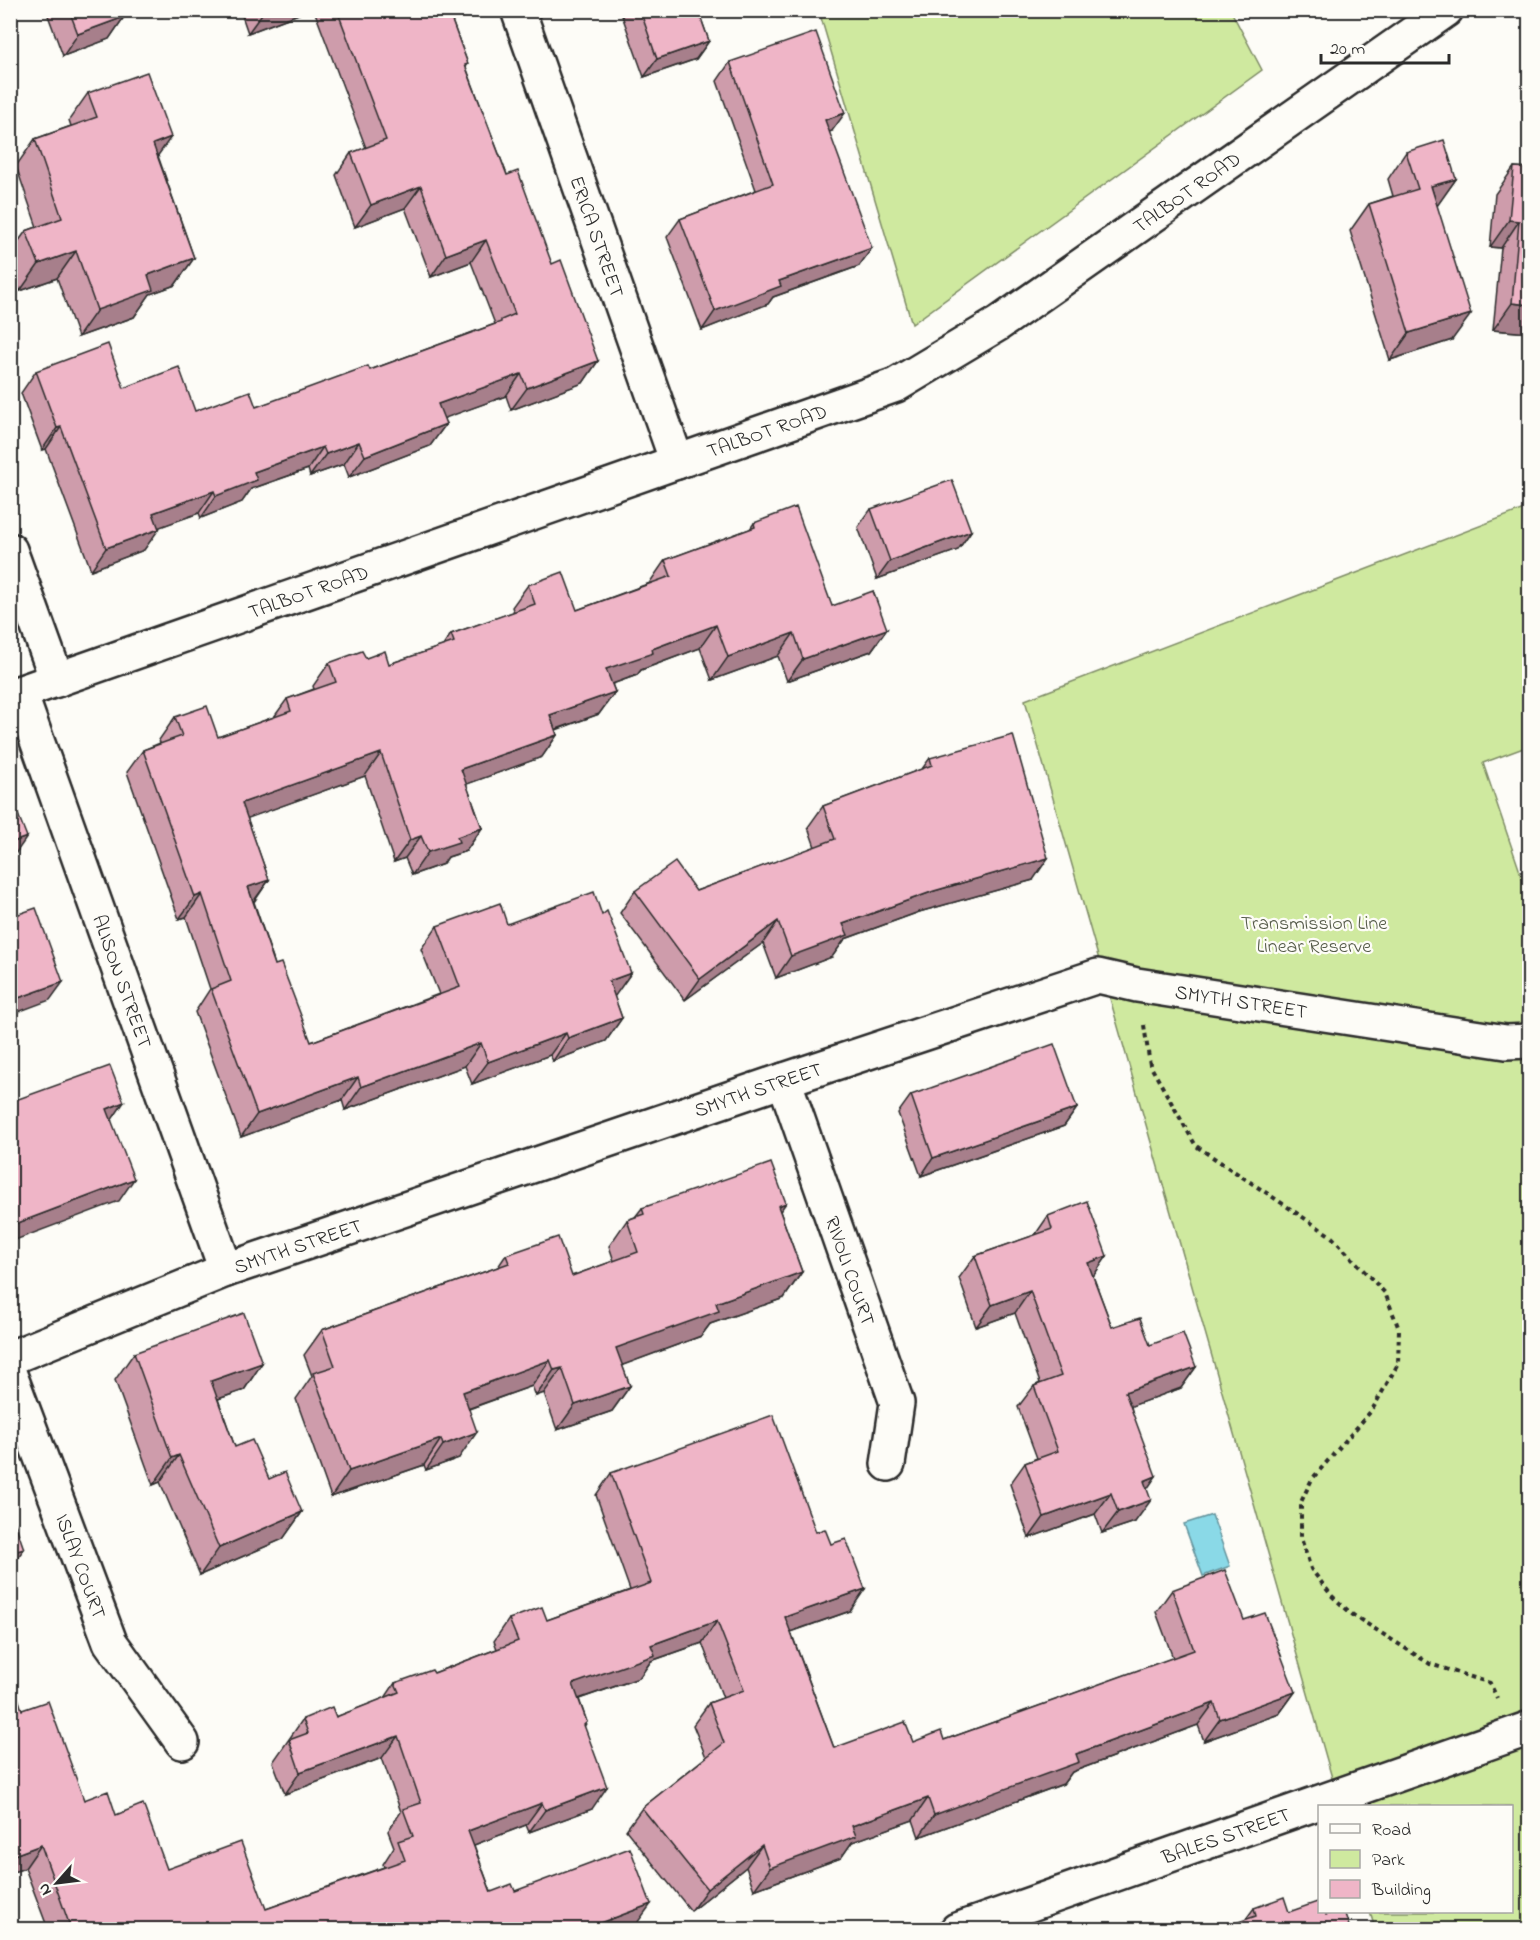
<svg xmlns="http://www.w3.org/2000/svg" width="1540" height="1940" font-family="'Indie Flower',sans-serif">
	<style>
		.green { fill: #cfe99f; stroke: #7d8a65; stroke-width: 1.5 }
		.water { fill: #8ad9e7; stroke: #64939c; stroke-width: 1.5 }
		.lines { fill: none; stroke-linecap: round; stroke-linejoin: round }
		.minor-casing { stroke: #2b2b2b; stroke-width: 38 }
		.path { stroke: #2b2b2b; stroke-width: 4; stroke-dasharray: 4.5 4.5; stroke-linecap: butt }
		.minor { stroke: #fdfcf7; stroke-width: 33 }
		.wall { fill: #ce9cab; stroke: #2b2b2b; stroke-width: 1.5 }
		.shaded-wall { fill: #a77f8b; stroke: #2b2b2b; stroke-width: 1.5 }
		.building { fill: #efb5c7; stroke: #2b2b2b; stroke-width: 1.5 }
		.labels { text-anchor: middle; stroke-width: 4.5; stroke-linejoin: round; paint-order: stroke }
		.street-label { font-size: 20px; fill: #2b2b2b; stroke: #fdfcf7 }
		.park-label { font-size: 20px; fill: #545a48; stroke: #fdfcf7 }
	</style>
	<rect width="100%" height="100%" fill="#fdfcf7"/>
	<filter id="ink" filterUnits="userSpaceOnUse"><feTurbulence type="fractalNoise" baseFrequency=".0167" numOctaves="2"/><feDisplacementMap in="SourceGraphic" scale="12" xChannelSelector="R" yChannelSelector="G"/><feConvolveMatrix kernelMatrix="1 2 1 2 8 2 1 2 1" color-interpolation-filters="sRGB"/></filter>
	<g filter="url(#ink)">
		<!-- green -->
		<g class="green">
			<path d="M819,11H1231L1262,70L912,324Z"/>
			<path d="M1529,507V746L1483,763L1530,901L1529,1929H1375L1370,1912H1512V1806H1340L1025,700Z"/>
		</g>
		<!-- water -->
		<path class="water" d="M1212,1515L1230,1566L1203,1576L1184,1524Z"/>
		<g class="lines">
			<!-- minor casing -->
			<g class="minor-casing">
				<g id="minor">
					<path id="s1" d="M518,10L677,462"/>
					<path d="M10,550L57,680"/>
					<path id="s2" d="M20,693L226,1270"/>
					<path id="s3" d="M10,696L896,385L998,324L1446,10"/>
					<path id="s4" d="M784,1080L897,1403L888,1464"/>
					<path id="s5" d="M10,1358L226,1270L784,1080L1098,976L1137,985L1506,1042L1530,1041"/>
					<path id="s6" d="M10,1375L110,1642L182,1742"/>
					<path id="s7" d="M957,1930L1530,1728"/>
				</g>
			</g>
			<!-- path -->
			<g class="path">
				<path d="M1144,1025L1150,1065L1196,1146L1331,1236L1385,1293L1399,1329L1398,1364L1372,1410L1312,1479L1301,1502V1538L1311,1569L1332,1596L1353,1615L1430,1664L1490,1683L1497,1698"/>
				<path d="M1525,1769L1530,1781"/>
			</g>
			<!-- minor -->
			<use href="#minor" class="minor"/>
		</g>
		<!-- wall -->
		<g class="wall">
			<path d="M46,10H134L123,14L124,17L109,39L63,56Z"/>
			<path d="M240,10H309L248,33Z"/>
			<path d="M314,10H448L468,64L466,67L507,175L552,264L598,361L583,383L511,410L506,396L443,418L446,424L430,446L349,477L344,464L310,476L308,469L251,489L242,502L201,518L199,513L159,527L144,550L91,570L46,449L42,450L21,393L36,371L124,388L195,411L256,407L370,370L495,324L471,262L431,277L405,208L355,227L336,175L351,153L366,148Z"/>
			<path d="M620,10H698L709,41L696,59L644,77Z"/>
			<path d="M730,62L832,131L829,132L859,266L773,297L768,304L702,330L667,237L680,219L756,190L717,81Z"/>
			<path d="M88,93L158,156L194,258L175,285L150,294L134,317L78,337L57,278L20,291L10,266V253L26,231L37,227L16,166L35,139L71,126L69,120Z"/>
			<path d="M1406,152L1456,179L1437,205L1452,340L1390,360L1350,231L1369,204L1393,196L1388,179Z"/>
			<path d="M1514,167L1530,168V333L1493,330L1501,248L1490,247L1495,194Z"/>
			<path d="M871,509L971,531L958,550L877,579L858,527Z"/>
			<path d="M754,523L832,606L887,629L871,651L787,681L778,656L712,680L700,648L641,670L637,675L612,684L615,692L599,714L556,730L557,735L542,757L466,784L482,828L466,851L448,857L443,864L412,875L405,858L394,862L365,776L247,818L269,880L254,902L275,965L311,1042L439,994L421,949L437,926L507,924L602,915L631,973L614,996L622,1018L606,1041L553,1061L550,1055L472,1084L465,1066L345,1110L342,1100L241,1137L195,1012L210,989L186,917L179,919L127,772L143,750L160,743L159,740L175,717L218,737L274,717L287,699L314,689L313,686L329,663L366,658L389,664L443,646L451,634L514,612L512,607L528,585L577,610L650,583V582L665,560L750,529Z"/>
			<path d="M930,758L1033,880L919,912L845,939L832,957L776,978L763,943L685,1000L620,913L635,891H696L815,847L808,827L823,806L922,769Z"/>
			<path d="M911,1095L1077,1108L1064,1126L921,1176L898,1113Z"/>
			<path d="M642,1208L780,1211L802,1272L784,1298L710,1324L701,1336L622,1365L630,1386L612,1411L557,1430L544,1393L536,1396L532,1386L469,1409L459,1458L426,1470L424,1465L331,1497L296,1399L312,1376L304,1355L322,1330L498,1267L506,1255L572,1276L614,1261L609,1246L627,1220L635,1217Z"/>
			<path d="M1048,1216L1107,1256L1093,1276L1112,1327L1150,1345L1196,1367L1181,1388L1131,1406L1147,1490L1135,1522L1102,1533L1095,1514L1029,1538L1010,1484L1025,1463L1037,1458L1018,1407L1034,1386L1040,1383L1015,1313L976,1327L959,1278L975,1256L1035,1235Z"/>
			<path d="M134,1353L262,1363L244,1390L218,1399L235,1447L269,1479L302,1512L283,1539L200,1575L160,1482L153,1485L115,1380Z"/>
			<path d="M611,1473L816,1532L850,1611L791,1632L834,1748L944,1740L1173,1658L1156,1612L1172,1590L1244,1620L1295,1692L1279,1714L1204,1741L1198,1725L1072,1772L1063,1784L919,1837L913,1820L852,1842L841,1858L754,1890L746,1867L691,1911L626,1830L642,1808L706,1757L693,1725L709,1703L723,1698L702,1643L651,1661L639,1678L579,1699L587,1722L584,1727L592,1809L529,1832L526,1825L474,1845L491,1892L515,1891L635,1926L627,1929H48L25,1868L10,1873V1686L22,1710L84,1800L116,1815L167,1869L266,1909L384,1867L383,1864L394,1847L388,1831L401,1812L382,1758L285,1794L273,1762L303,1719L336,1717L385,1698L395,1683L434,1673L497,1649L494,1641L509,1619L547,1620L630,1590L596,1495Z"/>
			<path d="M1254,1908L1289,1912L1326,1915L1246,1919Z"/>
		</g>
		<!-- shaded-wall -->
		<g class="shaded-wall">
			<path d="M111,10H134L103,22Z"/>
			<path d="M265,10H309L248,33L264,11Z"/>
			<path d="M124,17L109,39L63,56L78,34Z"/>
			<path d="M709,41L696,59L644,77L657,59Z"/>
			<path d="M845,113L832,131L812,139L825,120Z"/>
			<path d="M171,137L152,164L153,144Z"/>
			<path d="M1456,179L1437,206L1431,186Z"/>
			<path d="M421,186L405,208L355,227L371,205Z"/>
			<path d="M1509,220L1519,221L1501,248L1490,247Z"/>
			<path d="M486,240L471,262L431,277L446,255Z"/>
			<path d="M872,248L859,266L773,297L768,304L702,330L715,311L779,281Z"/>
			<path d="M76,251L57,278L20,291L39,264Z"/>
			<path d="M194,258L175,285L150,294L134,317L78,337L97,310L148,275Z"/>
			<path d="M1512,303L1530,305V333L1493,330Z"/>
			<path d="M1471,314L1452,340L1390,360L1409,333Z"/>
			<path d="M598,361L583,383L511,410L527,388Z"/>
			<path d="M521,374L506,396L423,426L438,404Z"/>
			<path d="M446,424L430,446L349,477L365,456Z"/>
			<path d="M61,427L46,449L42,450L57,428Z"/>
			<path d="M359,442L344,464L310,476L326,454Z"/>
			<path d="M323,447L308,469L251,489L242,502L201,518L216,496L254,472Z"/>
			<path d="M214,491L199,513L138,535L153,513Z"/>
			<path d="M159,529L144,550L91,570L106,548Z"/>
			<path d="M971,531L958,550L877,579L890,561Z"/>
			<path d="M716,625L700,648L641,670L637,675L590,692L606,669L652,649Z"/>
			<path d="M887,629L871,651L787,681L803,659Z"/>
			<path d="M794,633L778,656L712,680L728,657Z"/>
			<path d="M615,692L599,714L534,737L550,715Z"/>
			<path d="M557,735L542,757L445,792L461,769Z"/>
			<path d="M381,753L365,776L226,826L242,803Z"/>
			<path d="M482,828L466,851L448,857L443,864L412,875L428,852L457,837Z"/>
			<path d="M421,836L405,858L394,862L410,840Z"/>
			<path d="M27,837L11,860H10V843Z"/>
			<path d="M1048,858L1033,880L919,912L845,939L832,957L776,978L791,956L843,924L934,891Z"/>
			<path d="M269,880L253,902L248,887Z"/>
			<path d="M202,894L186,917L179,919L195,897Z"/>
			<path d="M778,921L763,943L685,1000L700,979Z"/>
			<path d="M631,973L615,996L593,1004L609,981Z"/>
			<path d="M63,982L50,1000L10,1015V1001Z"/>
			<path d="M622,1018L606,1041L553,1061L568,1038Z"/>
			<path d="M566,1033L550,1055L472,1084L488,1062Z"/>
			<path d="M481,1043L465,1066L345,1110L361,1087Z"/>
			<path d="M358,1077L342,1100L241,1137L257,1114Z"/>
			<path d="M124,1102L109,1124L107,1109Z"/>
			<path d="M1077,1108L1064,1126L921,1176L933,1158Z"/>
			<path d="M134,1179L119,1201L10,1242V1226Z"/>
			<path d="M786,1203L768,1228L778,1206Z"/>
			<path d="M1107,1256L1092,1278L1088,1263Z"/>
			<path d="M802,1272L784,1298L710,1324L701,1336L599,1374L616,1348L716,1303Z"/>
			<path d="M1030,1291L1015,1313L976,1327L992,1305Z"/>
			<path d="M550,1360L532,1386L445,1417L463,1392Z"/>
			<path d="M262,1363L244,1390L192,1408L211,1381Z"/>
			<path d="M1196,1367L1181,1388L1110,1414L1125,1392Z"/>
			<path d="M562,1368L544,1393L536,1396L554,1370Z"/>
			<path d="M630,1386L612,1411L557,1430L575,1405Z"/>
			<path d="M477,1432L459,1458L426,1470L443,1445Z"/>
			<path d="M441,1439L424,1465L331,1497L349,1471Z"/>
			<path d="M179,1455L160,1482L153,1485L172,1458Z"/>
			<path d="M1156,1476L1141,1498L1144,1481Z"/>
			<path d="M1111,1493L1095,1514L1029,1538L1044,1517Z"/>
			<path d="M1151,1500L1135,1522L1102,1533L1118,1512Z"/>
			<path d="M302,1512L283,1539L200,1575L219,1548Z"/>
			<path d="M24,1549L10,1568V1553Z"/>
			<path d="M865,1589L850,1611L770,1639L785,1617Z"/>
			<path d="M717,1621L702,1643L651,1661L639,1678L558,1706L573,1684L651,1645Z"/>
			<path d="M1295,1692L1279,1714L1204,1741L1220,1719Z"/>
			<path d="M1214,1703L1198,1725L1072,1772L1063,1784L919,1837L934,1815L1076,1754Z"/>
			<path d="M398,1736L382,1758L285,1794L300,1772Z"/>
			<path d="M607,1787L592,1809L529,1832L545,1810Z"/>
			<path d="M928,1798L913,1820L852,1842L841,1858L754,1890L770,1868L852,1826Z"/>
			<path d="M542,1803L526,1825L453,1853L468,1831Z"/>
			<path d="M41,1845L25,1868L10,1873V1860L14,1855Z"/>
			<path d="M762,1845L746,1867L691,1911L707,1889Z"/>
			<path d="M651,1904L635,1926L627,1929H585Z"/>
		</g>
		<!-- building -->
		<g class="building">
			<path d="M69,10H122L124,17L78,34Z"/>
			<path d="M337,10H448L468,64L465,65L507,175L518,171L552,264L561,260L598,361L527,388L521,374L438,404L446,424L365,456L359,442L326,454L323,447L254,472L257,480L216,496L214,491L153,513L159,529L106,548L61,427L57,428L36,371L108,344L124,388L179,367L195,411L250,391L256,407L368,366L370,370L501,322V320L515,314L486,240L446,255L421,186L371,205L351,153L386,140Z"/>
			<path d="M640,10H698L709,41L657,59Z"/>
			<path d="M816,32L845,113L825,120L872,248L779,281L781,286L715,311L680,219L773,184L730,62Z"/>
			<path d="M147,72L171,137L153,144L194,258L148,275L153,290L97,310L76,251L39,264L26,231L62,218L35,139L97,117L88,93Z"/>
			<path d="M1444,140L1456,179L1431,186L1471,314L1409,333L1369,204L1418,189L1406,152Z"/>
			<path d="M1514,167L1530,168V305L1512,303L1519,221L1509,220Z"/>
			<path d="M952,480L971,531L890,561L871,509Z"/>
			<path d="M796,507L832,606L873,591L887,629L803,659L794,633L728,657L716,625L652,649L653,653L606,669L615,692L550,715L557,735L461,769L482,828L457,837L459,842L428,852L421,836L410,840L381,753L242,803L269,880L248,887L275,965L281,963L311,1042L460,987L437,926L500,903L507,924L594,892L602,915L607,911L631,973L609,981L622,1018L568,1038L566,1033L488,1062L481,1043L361,1087L358,1077L257,1114L211,989L231,981L202,894L195,897L143,750L182,736L175,717L207,706L218,737L291,711L287,699L336,682L329,663L362,651L366,658L385,651L389,664L454,642L451,634L535,604L528,585L563,572L577,610L671,576L665,560L755,527L754,523Z"/>
			<path d="M1013,735L1048,858L934,891L843,924L848,935L791,956L778,921L700,979L635,891L675,862L696,891L835,839L823,806L932,765L930,758Z"/>
			<path d="M10,794L27,837L10,843Z"/>
			<path d="M36,908L63,982L10,1001V917Z"/>
			<path d="M1054,1044L1077,1108L933,1158L911,1095Z"/>
			<path d="M110,1066L124,1102L107,1109L134,1179L10,1226V1102Z"/>
			<path d="M771,1163L786,1203L778,1206L802,1272L716,1303L719,1311L616,1348L630,1386L575,1405L562,1368L554,1370L550,1360L463,1392L477,1432L443,1445L441,1439L349,1471L313,1373L335,1366L322,1330L509,1263L506,1255L558,1237L572,1276L638,1252L627,1220L644,1214L642,1208Z"/>
			<path d="M1087,1201L1107,1256L1088,1263L1112,1327L1140,1318L1150,1345L1183,1333L1196,1367L1125,1392L1156,1476L1144,1481L1151,1500L1118,1512L1111,1493L1044,1517L1025,1463L1058,1451L1034,1386L1061,1376L1030,1291L992,1305L975,1256L1052,1229L1048,1216Z"/>
			<path d="M244,1313L262,1363L211,1381L235,1447L252,1440L269,1479L285,1472L302,1512L219,1548L179,1455L172,1458L134,1353Z"/>
			<path d="M773,1415L816,1532L825,1529L831,1544L846,1539L865,1589L785,1617L834,1748L905,1722L913,1742L941,1731L944,1740L1194,1650L1172,1590L1225,1570L1244,1620L1265,1613L1295,1692L1220,1719L1214,1703L1076,1754L1079,1762L934,1815L928,1798L852,1826L856,1836L770,1868L762,1845L707,1889L642,1808L724,1743L709,1703L744,1690L717,1621L651,1645L655,1655L573,1684L587,1722L584,1725L607,1787L545,1810L542,1803L468,1831L491,1892L512,1884L515,1891L630,1848L651,1904L585,1929H71L41,1845L14,1855L10,1846V1686L14,1685L22,1710L48,1701L84,1800L108,1791L116,1815L143,1804L167,1869L241,1842L266,1909L405,1860L398,1841L413,1836L403,1809L421,1803L398,1736L300,1772L289,1740L308,1733L303,1719L332,1707L336,1717L399,1692L395,1683L432,1670L434,1673L518,1641L509,1619L542,1607L547,1620L651,1583L611,1473Z"/>
			<path d="M10,1509L24,1549L10,1553Z"/>
			<path d="M1284,1897L1289,1912L1320,1901V1911H1325L1326,1915L1336,1911H1344L1350,1929H1218L1256,1916L1254,1908Z"/>
		</g>
	</g>
	<g class="labels">
		<!-- street labels -->
		<g class="street-label">
			<text dy="7" stroke="none"><textPath href="#s3" startOffset="1288">TALBOT ROAD</textPath></text>
			<text dy="7" stroke="none"><textPath href="#s1" startOffset="240">ERICA STREET</textPath></text>
			<text dy="7" stroke="none"><textPath href="#s3" startOffset="802">TALBOT ROAD</textPath></text>
			<text dy="7" stroke="none"><textPath href="#s3" startOffset="316">TALBOT ROAD</textPath></text>
			<text dy="7" stroke="none"><textPath href="#s2" startOffset="306">ALISON STREET</textPath></text>
			<text dy="7" stroke="none"><textPath href="#s5" startOffset="1299">SMYTH STREET</textPath></text>
			<text dy="7" stroke="none"><textPath href="#s5" startOffset="795">SMYTH STREET</textPath></text>
			<text dy="7" stroke="none"><textPath href="#s5" startOffset="309">SMYTH STREET</textPath></text>
			<text dy="7" stroke="none"><textPath href="#s4" startOffset="202">RIVOLI COURT</textPath></text>
			<text dy="7" stroke="none"><textPath href="#s6" startOffset="204">ISLAY COURT</textPath></text>
			<text dy="7" stroke="none"><textPath href="#s7" startOffset="285">BALES STREET</textPath></text>
		</g>
		<!-- park labels -->
		<g class="park-label">
			<text x="1314" y="929">Transmission Line<tspan x="1314" dy="23">Linear Reserve</tspan></text>
		</g>
	</g>
	<!-- margin -->
	<rect width="1540" height="1940" fill="none" stroke="#fdfcf7" stroke-width="36"/>
	<rect x="18" y="18" width="1504" height="1904" fill="none" stroke="#2b2b2b" stroke-width="2" filter="url(#ink)"/>
	<!-- legend -->
	<rect x="1318" y="1805" width="195" height="108" fill="#fdfcf7" stroke="#a9a8a5" stroke-width="1.5"/>
	<rect x="1330" y="1824" width="30" height="9" fill="#fdfcf7" stroke="#a9a8a5" stroke-width="1.5"/>
	<text x="1372" y="1835" font-size="18" fill="#2b2b2b">Road</text>
	<rect x="1330" y="1850" width="30" height="18" fill="#cfe99f" stroke="#a9a8a5" stroke-width="1.5"/>
	<text x="1372" y="1865" font-size="18" fill="#2b2b2b">Park</text>
	<rect x="1330" y="1880" width="30" height="18" fill="#efb5c7" stroke="#a9a8a5" stroke-width="1.5"/>
	<text x="1372" y="1895" font-size="18" fill="#2b2b2b">Building</text>
	<!-- north arrow -->
	<g transform="translate(57 1883) rotate(242)" stroke="#fdfcf7" stroke-width="4.5" paint-order="stroke">
	<path d="M0-4.5L10 22L0 15L-10 22Z" fill="#2b2b2b"/>
	<text y="-9" font-size="16" font-weight="bold" text-anchor="middle" fill="#2b2b2b">N</text>
	</g>
	<!-- scale -->
	<path d="M1321 54v9h128v-9" fill="none" stroke="#2b2b2b" stroke-width="3"/>
	<text x="1330" y="54" font-size="18" fill="#2b2b2b" stroke="#fdfcf7" stroke-width="4.5" paint-order="stroke">20 m</text>
</svg>
